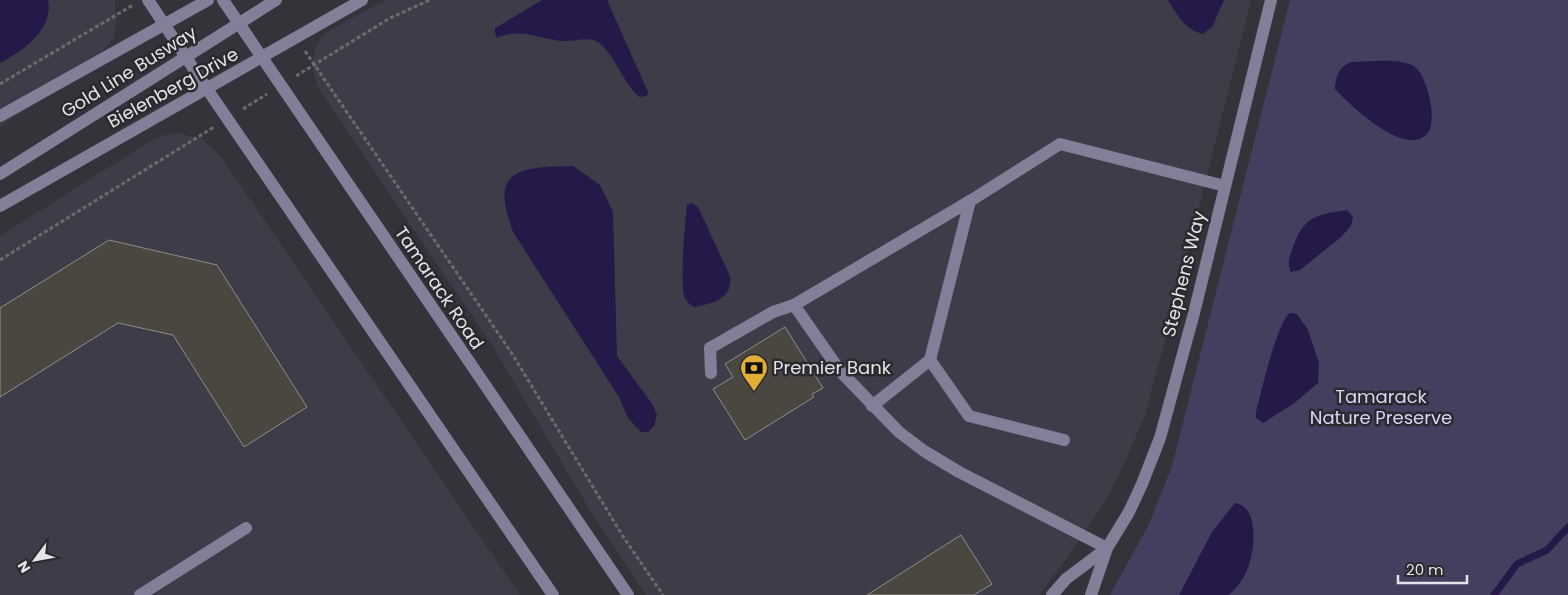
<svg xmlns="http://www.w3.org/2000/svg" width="1568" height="595" font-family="Poppins,sans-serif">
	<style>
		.built { fill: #3d3c48 }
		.green { fill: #433f5e }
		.water { fill: #251949 }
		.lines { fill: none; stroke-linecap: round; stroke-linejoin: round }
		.stream { stroke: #251949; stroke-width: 7 }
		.building { fill: #4a4741; stroke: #918d87 }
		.path { stroke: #6a6a6f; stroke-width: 3; stroke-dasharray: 4 2.5; stroke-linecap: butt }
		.minor { stroke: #827f99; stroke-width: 12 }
		.labels { text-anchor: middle; stroke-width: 5; stroke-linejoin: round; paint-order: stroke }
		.street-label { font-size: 18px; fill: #e5e4e8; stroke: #29292e }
		.poi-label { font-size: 18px; fill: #e5e4e8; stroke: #29292e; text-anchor: start }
		.park-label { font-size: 18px; fill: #d9d5f7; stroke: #29292e }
	</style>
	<rect width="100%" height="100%" fill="#333339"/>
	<!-- built -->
	<g class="built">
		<path d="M0,0H115L117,20L113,39L100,54L41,100L0,126Z"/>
		<path d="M385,0H1251L1169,326L1145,415L1124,464L1109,495L1070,554L1039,595H646L591,512L495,350L317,86L312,63L315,49L322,35Z"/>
		<path d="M178,133L202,139L222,158L520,595H0V236L149,142L164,135Z"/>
	</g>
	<!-- green -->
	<path class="green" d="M1290,0H1568V595H1110L1149,524L1172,466Z"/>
	<!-- water -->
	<g class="water">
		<path d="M0,0H48C54,29 23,51 0,63Z"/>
		<path d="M542,0H607L648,92L647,96L639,97C624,83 617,61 603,46C590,34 577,42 562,41C539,39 520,27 497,38L494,30L497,27Z"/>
		<path d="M1168,0H1224L1212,27L1203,34C1184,29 1178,16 1168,0Z"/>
		<path d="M1351,62C1370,62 1394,58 1412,65C1427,72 1437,118 1429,131C1409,162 1350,105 1335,89C1336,76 1338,68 1351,62Z"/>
		<path d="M573,166L600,185L613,212L617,356L653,405L657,415L654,426L648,432H641L628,418L619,397L513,232C509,219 501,199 506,186C513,164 555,167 573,166Z"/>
		<path d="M691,203L698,207L730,276C733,299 713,303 694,307C689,304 686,301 684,296C680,278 685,224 687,205Z"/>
		<path d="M1347,210L1353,217L1351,226L1340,238L1300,270L1291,272C1287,264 1289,258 1292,250C1303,217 1314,215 1347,210Z"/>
		<path d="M1290,313L1297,314L1308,330L1319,363L1318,383L1293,404L1263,423L1256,418V412C1261,393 1277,322 1290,313Z"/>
		<path d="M1235,503C1260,506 1255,553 1247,570C1243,580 1237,587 1229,595H1179L1212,532Z"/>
	</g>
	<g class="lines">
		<!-- stream -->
		<path class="stream" d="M1494,595L1517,564L1547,550L1568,527"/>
	</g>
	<!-- building -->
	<g class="building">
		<path d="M109,240L217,265L307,407L244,447L173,335L118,323L0,397V308Z"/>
		<path d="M785,327L823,388L812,394L814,397L745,440L713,389L733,377L725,364Z"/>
		<path d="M961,535L992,584L974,595H867Z"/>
	</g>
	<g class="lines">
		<!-- path -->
		<g class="path">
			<path d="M305,51L511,352L624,538L663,595"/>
			<path d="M296,76L390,18L430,0"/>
			<path d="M0,84L133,5"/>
			<path d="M243,109L267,94"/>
			<path d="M0,260L214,127"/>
		</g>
		<!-- minor -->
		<g class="minor">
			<path d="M148,0L207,89L553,595"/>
			<path d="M223,0L628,595"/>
			<path d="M0,116L208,0"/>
			<path d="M0,174L276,0"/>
			<path d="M0,206L362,0"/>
			<path d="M794,305L840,371L899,432L924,451L959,472L1107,548"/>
			<path d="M930,360L970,201"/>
			<path d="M711,373L710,348L773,312L794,305L970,201L1060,144L1225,186"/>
			<path d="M872,406L930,360L969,416L1064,440"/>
			<path d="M140,595L246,528"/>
			<path d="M1052,595L1066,579L1107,548"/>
			<path d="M1091,595L1107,548L1129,512L1142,484L1160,438L1194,313L1271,0"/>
		</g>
	</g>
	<!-- icons -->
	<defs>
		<g id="bank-pin" transform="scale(1.4375)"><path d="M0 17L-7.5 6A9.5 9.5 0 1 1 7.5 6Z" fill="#e3ae35" stroke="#29292e"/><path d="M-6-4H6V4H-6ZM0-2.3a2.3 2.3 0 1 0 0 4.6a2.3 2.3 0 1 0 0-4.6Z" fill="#111"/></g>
	</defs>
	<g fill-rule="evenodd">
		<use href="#bank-pin" x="754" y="368"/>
	</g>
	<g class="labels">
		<!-- street labels -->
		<g class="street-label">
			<text transform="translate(129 72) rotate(-32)" y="6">Gold Line Busway</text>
			<text transform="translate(173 88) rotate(-29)" y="6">Bielenberg Drive</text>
			<text transform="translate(1184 274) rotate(-76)" y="6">Stephens Way</text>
			<text transform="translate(439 288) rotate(56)" y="6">Tamarack Road</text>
		</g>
		<!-- poi labels -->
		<g class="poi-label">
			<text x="773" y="374">Premier Bank</text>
		</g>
		<!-- park labels -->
		<g class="park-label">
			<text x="1381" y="403">Tamarack<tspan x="1381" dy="21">Nature Preserve</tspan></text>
		</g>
	</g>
	<!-- north arrow -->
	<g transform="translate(35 560) rotate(238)" stroke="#29292e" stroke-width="4" paint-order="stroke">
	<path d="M0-4L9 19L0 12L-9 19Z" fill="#e5e4e8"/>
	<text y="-8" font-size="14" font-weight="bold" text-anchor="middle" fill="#e5e4e8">N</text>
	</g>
	<!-- scale -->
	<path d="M1398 575v8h69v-8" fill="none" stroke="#e5e4e8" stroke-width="2.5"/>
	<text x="1406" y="575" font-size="15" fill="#e5e4e8" stroke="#29292e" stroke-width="4" paint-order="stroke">20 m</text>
</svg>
